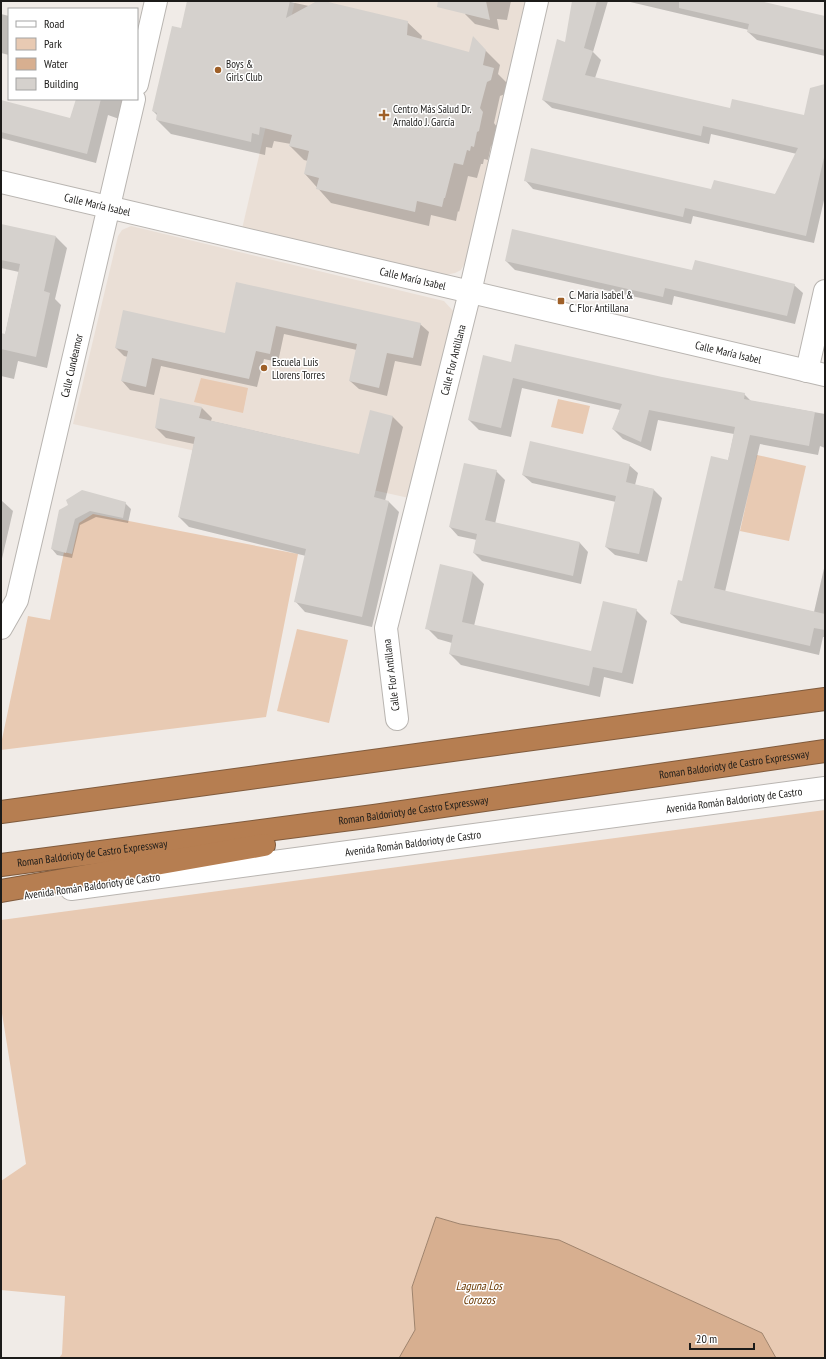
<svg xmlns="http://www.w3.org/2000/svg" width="826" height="1359" font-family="'PT Sans Narrow',sans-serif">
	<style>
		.built { fill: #eadfd6 }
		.green { fill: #e8cab3 }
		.water { fill: #d7af90; stroke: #9f836c }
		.shadow { fill: #0003 }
		.building { fill: #d5d1cd }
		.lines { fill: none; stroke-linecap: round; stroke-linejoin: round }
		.minor-casing { stroke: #b9b5b1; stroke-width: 24 }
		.highway-casing { stroke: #805b3d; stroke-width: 24 }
		.minor { stroke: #fff; stroke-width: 22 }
		.highway { stroke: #b67e51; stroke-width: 22 }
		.poi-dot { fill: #9f6028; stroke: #fff; stroke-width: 1.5 }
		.labels { text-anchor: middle; stroke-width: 3; stroke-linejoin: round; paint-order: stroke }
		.poi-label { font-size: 11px; fill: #1c1b19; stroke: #fff; text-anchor: start }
		.street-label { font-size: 11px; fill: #1c1b19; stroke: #fff }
		.water-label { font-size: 12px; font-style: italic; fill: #6c3a04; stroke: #fff }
	</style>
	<rect width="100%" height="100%" fill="#f0ebe7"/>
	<!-- built -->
	<g class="built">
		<path d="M295,1H525L465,263L461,270L455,273L445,275L242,229Z"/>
		<path d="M131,226L444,301L455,313L409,498L73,424L118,236L122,230Z"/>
	</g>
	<!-- green -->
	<g class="green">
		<path d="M201,378L248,388L243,413L194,402Z"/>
		<path d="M558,399L590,406L583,434L551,427Z"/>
		<path d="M757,455L806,466L789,541L740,531Z"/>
		<path d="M93,514L298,554L266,717L1,750V744L28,616L50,620L64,552L72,554L79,523Z"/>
		<path d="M297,629L348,640L329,723L277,711Z"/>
		<path d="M825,810V1358H776L762,1333L460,1224L436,1217L412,1287L415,1330L399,1358H59L62,1354L65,1296L1,1290V1181L26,1164L1,1007V920Z"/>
	</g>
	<!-- water -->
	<path class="water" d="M436,1217L460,1224L559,1240L762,1333L776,1358H399L415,1330L412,1287Z"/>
	<!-- shadow -->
	<g class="shadow">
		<path d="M188,1H286L309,6L321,1L407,22L422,36L421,40L470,54L473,38L500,65L498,74L507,83L505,94L500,96L494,123L497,127L493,145L491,146L488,160L484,159L483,164H481L477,178L468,176L459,212L458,211L456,221L431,215L429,226L331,203L305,174L308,161L304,160L290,146L291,144L274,141L272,148L266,147L265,155L171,134L157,120L158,116L153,111L182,29Z"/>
		<path d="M468,1H511L507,20L497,19L499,30L475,24L465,14Z"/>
		<path d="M573,1H608L593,52L601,60L595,78L731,109L804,116L825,88V196L814,243L693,216L691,224L533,189L525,180L712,190L775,195L797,154L711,134L709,144L552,108L543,100L566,43Z"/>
		<path d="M626,1H755L825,17V56L757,40L748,32L749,30Z"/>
		<path d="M1,14L9,16V55L1,53Z"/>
		<path d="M77,99H123L122,120L108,115L96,163L1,138V101L71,119Z"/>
		<path d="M1,225L56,237L67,248L55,299L61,305L47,368L18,361L14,379L1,376V334L5,335L19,272L1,268Z"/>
		<path d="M506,261L693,271L794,285L803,293L795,324L674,296L672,305L515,270Z"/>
		<path d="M237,283L420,324L429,332L421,366L395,361L387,396L359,389L350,381L357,350L284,334L278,362L264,359L257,387L161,366L154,395L130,390L122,381L128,357L124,356L116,348L226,335Z"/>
		<path d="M512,363L661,378L744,394L751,401L825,414V448L820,446L818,455L760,444L725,592L814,612L825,564V637H823L819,655L681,623L671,614L728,461L734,434L658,420L651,451L623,439L613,429L620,410L522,388L511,437L479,430L469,420Z"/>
		<path d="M202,408L212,418L211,421L360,455L392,416L403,427L385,501L389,502L399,512L372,627L305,612L295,601L306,556L189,527L179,517L194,444L166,438L156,428Z"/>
		<path d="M629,465L638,473L635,485L653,489L662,498L647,562L615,555L606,547L616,502L532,483L523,475Z"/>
		<path d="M496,471L505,480L495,524L580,543L588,552L581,584L482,561L474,553L477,540L458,536L450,527Z"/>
		<path d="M1,500L13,511L1,563Z"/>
		<path d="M125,503L131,509L128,523L96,517L80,525L72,558L57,555L52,549L69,505Z"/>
		<path d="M441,565L473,573L484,584L474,626L592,652L636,610L647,621L633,684L604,677L600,697L461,665L450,654L452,643L438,639L427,628Z"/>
	</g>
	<!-- building -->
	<g class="building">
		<path d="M187,1H290L286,18L317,1H324L408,21L407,35L469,52L473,36L486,50L483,65L494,68L491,80L487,82L480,108L483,112L479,131L477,132L474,147L471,146L470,151L467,150L463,165L454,163L445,198H444L442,207L417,201L415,212L316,189L319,178L304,174L309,151L289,146L292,135L260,127L259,135L252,133L251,142L156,120L157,113L152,111L172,26L181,28Z"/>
		<path d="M438,1H486L490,20L437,7Z"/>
		<path d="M572,1H597L584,48L593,51L585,75L730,108L732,99L804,115L810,88L825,84V153L806,236L685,208L683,217L524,181L531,148L711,189L714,180L775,194L798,148L703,126L701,136L542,100L557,39L565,42Z"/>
		<path d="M679,1H760L825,16V50L747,32L749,24L679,8Z"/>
		<path d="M76,99H101L87,154L1,132V100L70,118Z"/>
		<path d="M1,224L56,236L44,291L50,293L36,357L1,349V333L5,334L20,264L1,260Z"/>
		<path d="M512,229L692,270L695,260L795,284L787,316L665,288L663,297L505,261Z"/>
		<path d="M236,282L421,323L413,358L387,353L379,388L349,381L357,344L276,326L270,354L256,351L249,379L152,358L146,387L121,381L128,351L115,348L123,310L225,333Z"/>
		<path d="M515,344L662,377L745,393L744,399L815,412L809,446L750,435L714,588L825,614V630L814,628L810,646L670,614L678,580L682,581L711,456L728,460L735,427L649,410L641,442L612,429L622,404L513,378L501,428L468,420L483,355L511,362Z"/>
		<path d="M160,398L202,407L199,418L359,454L370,410L393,416L374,497L389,501L362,617L294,602L306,549L178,517L195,437L155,428Z"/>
		<path d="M530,441L630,464L626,482L654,489L639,554L605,547L616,496L522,475Z"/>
		<path d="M464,463L497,470L485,520L580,542L573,576L473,553L477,534L449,527Z"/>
		<path d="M82,490L126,502L123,518L90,511L75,519L66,553L51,549L59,510L68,505L66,500Z"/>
		<path d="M440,564L473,572L462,622L591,651L603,601L637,609L622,673L593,667L589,686L449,654L453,635L425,629Z"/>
	</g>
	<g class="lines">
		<!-- minor casing -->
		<g class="minor-casing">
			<g id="minor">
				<path d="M137,84L156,1"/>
				<path id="s1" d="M1,182L825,375"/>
				<path d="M807,371L825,291"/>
				<path id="s2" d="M1,628L17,600L134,99"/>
				<path id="s3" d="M397,719L386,628L470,292L537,1"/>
				<path id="s4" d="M71,889L825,788"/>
			</g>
		</g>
		<!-- highway casing -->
		<g class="highway-casing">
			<g id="highway">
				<path d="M1,812L825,699"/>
				<path id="s5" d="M1,865L374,816L825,751"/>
				<path d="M1,891L264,845"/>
			</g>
		</g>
		<!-- minor -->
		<use href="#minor" class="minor"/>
		<!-- highway -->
		<use href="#highway" class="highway"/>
	</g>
	<!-- markers -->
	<g class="poi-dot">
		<circle cx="218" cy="70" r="4"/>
		<path d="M382 109h4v4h4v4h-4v4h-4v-4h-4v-4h4z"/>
		<rect x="557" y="297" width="8" height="8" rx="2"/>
		<circle cx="264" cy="368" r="4"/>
	</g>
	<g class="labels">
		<!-- poi labels -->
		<g class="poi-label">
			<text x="226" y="68">Boys &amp;<tspan x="226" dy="13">Girls Club</tspan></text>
			<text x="393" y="113">Centro Más Salud Dr.<tspan x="393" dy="13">Arnaldo J. García</tspan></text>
			<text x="569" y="299">C. María Isabel &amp;<tspan x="569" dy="13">C. Flor Antillana</tspan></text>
			<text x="272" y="366">Escuela Luis<tspan x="272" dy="13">Llorens Torres</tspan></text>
		</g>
		<!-- street labels -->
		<g class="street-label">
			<text dy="4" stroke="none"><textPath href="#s1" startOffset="99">Calle María Isabel</textPath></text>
			<text dy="4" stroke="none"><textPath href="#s1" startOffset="423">Calle María Isabel</textPath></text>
			<text dy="4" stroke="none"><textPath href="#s1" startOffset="747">Calle María Isabel</textPath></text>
			<text dy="4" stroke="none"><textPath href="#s3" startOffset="368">Calle Flor Antillana</textPath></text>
			<text dy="4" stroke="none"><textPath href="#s2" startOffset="273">Calle Cundeamor</textPath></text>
			<text transform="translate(391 675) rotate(-97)" y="4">Calle Flor Antillana</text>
			<text dy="4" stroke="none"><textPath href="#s5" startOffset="740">Roman Baldorioty de Castro Expressway</textPath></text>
			<text dy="4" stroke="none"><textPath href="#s4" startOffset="669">Avenida Román Baldorioty de Castro</textPath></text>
			<text dy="4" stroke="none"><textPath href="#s5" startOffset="416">Roman Baldorioty de Castro Expressway</textPath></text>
			<text dy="4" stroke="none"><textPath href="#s4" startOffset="345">Avenida Román Baldorioty de Castro</textPath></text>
			<text dy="4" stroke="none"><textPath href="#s5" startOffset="92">Roman Baldorioty de Castro Expressway</textPath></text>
			<text transform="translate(92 886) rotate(-8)" y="4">Avenida Román Baldorioty de Castro</text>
		</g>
		<!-- water labels -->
		<g class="water-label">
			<text x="479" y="1290">Laguna Los<tspan x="479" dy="14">Corozos</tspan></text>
		</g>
	</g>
	<!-- border -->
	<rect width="826" height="1359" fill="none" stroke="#1c1b19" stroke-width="4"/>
	<!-- legend -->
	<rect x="8" y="8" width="130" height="92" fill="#ffffff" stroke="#a4a4a3"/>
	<rect x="16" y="21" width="20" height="6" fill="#ffffff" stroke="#a4a4a3"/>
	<text x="44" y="28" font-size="12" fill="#1c1b19">Road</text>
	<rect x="16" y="38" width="20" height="12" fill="#e8cab3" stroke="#a4a4a3"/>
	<text x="44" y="48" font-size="12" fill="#1c1b19">Park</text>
	<rect x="16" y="58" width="20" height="12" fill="#d7af90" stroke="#a4a4a3"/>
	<text x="44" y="68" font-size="12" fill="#1c1b19">Water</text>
	<rect x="16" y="78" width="20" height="12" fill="#d5d1cd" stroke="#a4a4a3"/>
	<text x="44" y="88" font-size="12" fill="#1c1b19">Building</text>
	<!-- scale -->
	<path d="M690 1343v6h64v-6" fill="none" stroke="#1c1b19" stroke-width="2"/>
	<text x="696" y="1343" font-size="12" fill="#1c1b19" stroke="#ffffff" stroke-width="3" paint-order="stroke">20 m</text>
</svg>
